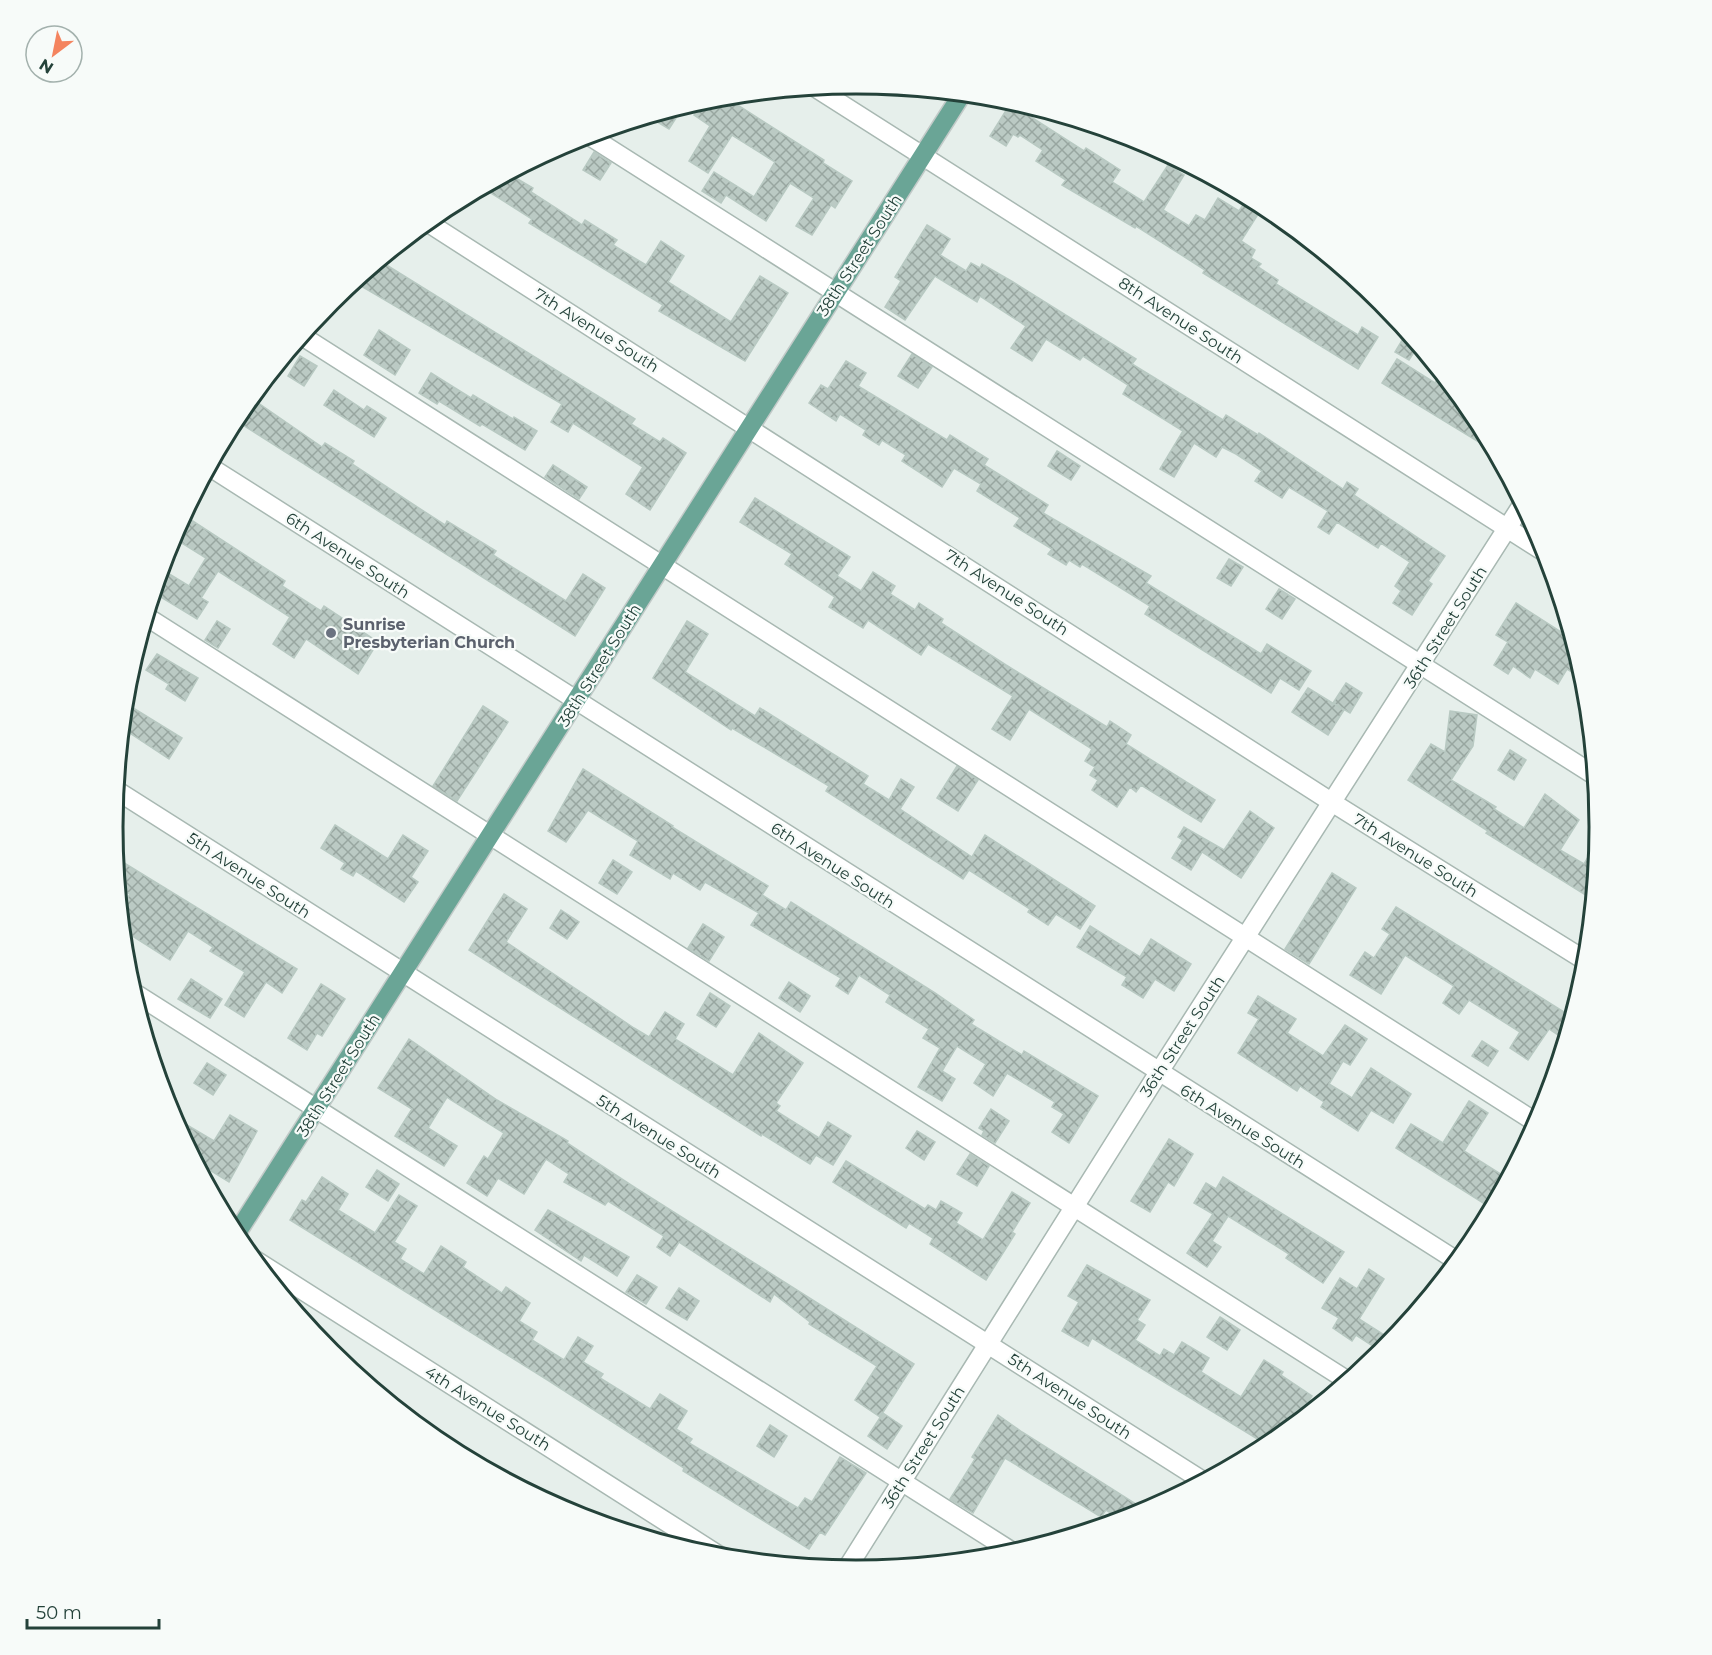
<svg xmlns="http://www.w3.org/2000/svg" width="1712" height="1655" font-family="Montserrat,sans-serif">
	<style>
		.building { fill: url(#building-cross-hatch); stroke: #b8c9c2; stroke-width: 1.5 }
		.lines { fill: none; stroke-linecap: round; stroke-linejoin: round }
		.minor-casing { stroke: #a8b8b2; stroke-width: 21 }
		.major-casing { stroke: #c2cac8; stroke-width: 21 }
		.minor { stroke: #fff; stroke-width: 18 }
		.major { stroke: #6aa596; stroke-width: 18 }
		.worship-dot { fill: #6b7280; stroke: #f7fbf9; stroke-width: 2 }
		.labels { text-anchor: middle; stroke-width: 4.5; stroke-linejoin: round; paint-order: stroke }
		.street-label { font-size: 16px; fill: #24423a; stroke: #f7fbf9 }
		.worship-label { font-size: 16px; font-weight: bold; fill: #5b616d; stroke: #f7fbf9; text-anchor: start }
		.rim { fill: none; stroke: #24423a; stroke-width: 3 }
	</style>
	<defs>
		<pattern id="building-cross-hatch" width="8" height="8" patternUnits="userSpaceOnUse" patternTransform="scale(1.5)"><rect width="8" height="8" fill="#bbcac4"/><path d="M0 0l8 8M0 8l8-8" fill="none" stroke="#98a6a0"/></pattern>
	</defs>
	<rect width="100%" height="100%" fill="#e6efeb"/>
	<!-- building -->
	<g class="building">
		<path d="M725,97L824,160L823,163L852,181L835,208L831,205L812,235L796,226L814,198L790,183L766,221L726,195L721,203L702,191L714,172L754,197L775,162L732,135L708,173L689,161L710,126L694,115L703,101Z"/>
		<path d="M1012,101L1036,109L1031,117L1084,151L1086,148L1120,170L1112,182L1144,202L1168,165L1184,175L1163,210L1189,226L1196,215L1205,220L1218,198L1239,211L1247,199L1262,208L1241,241L1255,250L1251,258L1261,264L1258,267L1278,280L1276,284L1358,335L1362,327L1378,337L1358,369L1203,273L1205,270L1136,226L1135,228L1062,185L1066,180L1036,161L1043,150L1020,135L1018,137L1013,134L1006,146L990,136Z"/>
		<path d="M683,107L669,129L649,117L662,113Z"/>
		<path d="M594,152L611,163L600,180L583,170Z"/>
		<path d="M509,174L533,188L531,192L582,225L585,220L617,240L613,245L646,265L661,241L684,256L668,282L731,322L760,276L788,293L745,361L659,311L663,305L529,223L532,219L483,188Z"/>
		<path d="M927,225L950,239L940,255L966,271L971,263L980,268L982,264L1013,282L1136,359L1132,364L1223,420L1226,415L1258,435L1259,433L1343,489L1347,482L1358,489L1354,495L1445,556L1428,581L1432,584L1412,615L1393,603L1401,591L1395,586L1410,562L1381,543L1378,548L1337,522L1329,534L1318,527L1328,511L1289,487L1282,498L1255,481L1262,471L1236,454L1222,447L1216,457L1194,443L1174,477L1160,469L1183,431L1123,394L1128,385L1083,356L1080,360L1046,339L1032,361L1011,348L1026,326L980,296L977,302L935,276L905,320L885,307L901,281L895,277Z"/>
		<path d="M380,261L635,419L631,424L660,442L663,438L686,453L650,510L626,494L643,467L573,423L568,432L551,422L562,404L354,282Z"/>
		<path d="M379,330L410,350L395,375L364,355Z"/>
		<path d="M1404,337L1418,346L1409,360L1395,352Z"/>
		<path d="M912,354L932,367L918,388L898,376Z"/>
		<path d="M300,356L317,366L304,386L288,376Z"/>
		<path d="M1397,359L1435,383L1441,374L1454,390L1450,396L1474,414L1495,452L1382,383Z"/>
		<path d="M846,361L866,373L858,386L947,440L950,435L988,459L984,465L1048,505L1043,513L1151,576L1146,583L1261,654L1267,644L1311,671L1299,690L1280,678L1271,693L1145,614L1150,606L1082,564L1080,567L1069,560L1066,565L1048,554L1052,549L1014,526L1020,518L977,491L981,484L954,468L942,487L902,461L906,455L882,440L879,445L863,435L866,430L840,414L836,421L809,403L821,385L828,389Z"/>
		<path d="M431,373L471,398L473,395L513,419L514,417L537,431L525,450L482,424L480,426L439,401L437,404L419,393Z"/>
		<path d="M334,390L364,410L367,406L386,418L374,437L324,405Z"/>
		<path d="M251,398L322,447L325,443L354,461L352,464L405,499L445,525L447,521L496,551L493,555L566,601L583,574L605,588L575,636L235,420Z"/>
		<path d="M1057,451L1080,466L1071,480L1048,466Z"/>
		<path d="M553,465L587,487L579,499L545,477Z"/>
		<path d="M755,498L850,557L837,576L861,591L873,572L895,586L890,594L915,610L919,603L943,619L941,623L1006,665L1107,727L1110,721L1131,735L1126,744L1215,800L1201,822L1141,785L1136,792L1130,787L1117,807L1092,790L1098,780L1090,775L1095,767L1085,761L1092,749L1029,709L1010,740L992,729L1013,696L928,644L921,655L868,620L863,628L829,607L835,597L785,564L792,554L740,522Z"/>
		<path d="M185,516L285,581L282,586L321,611L324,606L378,642L358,674L306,639L294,658L273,644L290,617L218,571L201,598L208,602L197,619L154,593L161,569L189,586L206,558L172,537Z"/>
		<path d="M1229,559L1243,567L1231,586L1217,578Z"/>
		<path d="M1279,589L1295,599L1282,619L1266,609Z"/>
		<path d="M1516,603L1572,639L1585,680L1567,669L1558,684L1535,669L1530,678L1513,666L1508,674L1494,665L1508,642L1496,635Z"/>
		<path d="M217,621L230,629L218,648L205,640Z"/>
		<path d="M687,621L708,634L685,672L755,716L760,708L868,776L863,784L889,800L901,779L914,787L900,809L972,857L985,835L1095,906L1080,929L1056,914L1048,925L1028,912L1030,909L969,870L963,879L826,791L829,786L732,728L731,730L653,678Z"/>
		<path d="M157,654L198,678L185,701L166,689L169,684L146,670Z"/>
		<path d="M1346,683L1362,693L1350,713L1333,703Z"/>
		<path d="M1308,688L1344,710L1328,735L1292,712Z"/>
		<path d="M125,703L182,738L169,759L122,728Z"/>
		<path d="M483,706L508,722L457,801L433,786Z"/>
		<path d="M1450,711L1477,715L1473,746L1451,780L1496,807L1494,809L1524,828L1545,794L1579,820L1560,850L1584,864L1598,840L1592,899L1486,833L1488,831L1408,780L1431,744L1445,752Z"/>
		<path d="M1510,750L1526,760L1514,780L1498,770Z"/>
		<path d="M957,766L978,780L958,811L937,798Z"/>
		<path d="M583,769L673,826L672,827L768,886L762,895L786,910L791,902L935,993L974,1020L971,1024L1022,1055L1024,1051L1098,1096L1069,1143L1052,1132L1064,1114L1052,1107L1055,1102L1007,1073L993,1096L974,1083L986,1064L957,1046L942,1071L955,1079L942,1101L918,1087L940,1048L923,1038L929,1029L886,1002L890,995L859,975L848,994L836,986L841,978L751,925L759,913L705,882L700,890L673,873L670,879L630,855L638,841L588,810L566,842L548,831Z"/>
		<path d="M1250,811L1274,828L1241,878L1202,852L1191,870L1172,858L1183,840L1178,837L1184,827L1224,850Z"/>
		<path d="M335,825L388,859L403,835L428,851L411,877L418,882L404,902L356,871L353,876L341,869L345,863L321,848Z"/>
		<path d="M116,858L297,969L282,993L266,982L244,1017L225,1005L245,972L210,951L213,947L188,931L170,960L123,930L121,909L130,894L118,887Z"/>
		<path d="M613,860L632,872L617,894L599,883Z"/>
		<path d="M1332,873L1356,888L1309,964L1285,949Z"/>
		<path d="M504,894L527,909L506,942L634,1028L649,1037L665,1012L684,1024L675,1039L733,1075L759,1033L803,1063L776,1103L780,1106L776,1111L819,1138L828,1122L851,1136L833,1165L816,1155L810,1164L762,1134L761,1136L469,950Z"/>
		<path d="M1396,907L1572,1017L1561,1037L1549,1029L1528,1060L1510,1048L1520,1032L1469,1000L1459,1014L1443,1003L1454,986L1405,955L1381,994L1350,975L1365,952L1374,958L1390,934L1382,929Z"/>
		<path d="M561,910L579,922L567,939L550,928Z"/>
		<path d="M703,924L724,937L709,961L688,948Z"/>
		<path d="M1090,926L1140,957L1151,939L1191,964L1174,991L1155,979L1143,998L1122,985L1127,977L1077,947Z"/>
		<path d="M191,979L222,999L210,1018L178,999Z"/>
		<path d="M789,982L810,996L800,1012L779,998Z"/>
		<path d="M321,984L345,999L322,1036L317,1033L307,1050L288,1038Z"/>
		<path d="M710,993L730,1006L716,1027L697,1015Z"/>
		<path d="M1258,996L1296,1019L1287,1033L1323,1056L1345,1025L1367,1039L1350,1065L1343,1061L1329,1084L1352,1098L1371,1068L1411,1094L1393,1123L1371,1110L1358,1131L1321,1107L1324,1102L1300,1086L1297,1091L1238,1053L1259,1019L1248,1013Z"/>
		<path d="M409,1039L497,1100L568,1141L567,1143L634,1187L914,1364L880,1417L855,1400L877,1366L809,1324L810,1322L774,1294L770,1302L679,1242L670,1256L657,1247L664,1236L608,1201L605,1205L564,1182L569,1174L546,1159L524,1194L498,1178L487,1196L467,1183L484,1156L488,1159L504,1133L451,1100L447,1097L428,1128L457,1146L444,1166L395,1136L412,1109L378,1088Z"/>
		<path d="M1482,1041L1498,1051L1488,1066L1472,1056Z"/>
		<path d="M207,1063L226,1075L213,1095L194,1083Z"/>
		<path d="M1469,1101L1488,1113L1464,1151L1507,1178L1491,1208L1396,1148L1411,1124L1443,1143Z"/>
		<path d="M991,1109L1009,1121L995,1143L982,1135L984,1131L979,1128Z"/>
		<path d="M170,1115L214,1141L230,1115L257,1131L229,1182L195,1161Z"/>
		<path d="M917,1131L935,1142L924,1160L906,1148Z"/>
		<path d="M1169,1139L1193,1154L1174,1186L1168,1182L1150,1212L1131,1201Z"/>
		<path d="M970,1154L989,1166L977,1186L957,1174Z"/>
		<path d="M846,1161L925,1209L928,1205L936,1210L941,1201L962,1213L956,1223L983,1240L1012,1192L1030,1203L1012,1232L1015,1234L986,1280L930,1244L933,1238L909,1223L906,1228L833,1182Z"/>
		<path d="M377,1170L399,1184L388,1201L366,1187Z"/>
		<path d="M322,1177L348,1194L338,1210L375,1233L399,1195L417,1206L394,1242L406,1249L400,1259L424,1274L441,1246L466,1262L463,1267L502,1293L506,1287L530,1303L519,1321L537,1332L532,1340L564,1360L578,1337L593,1346L583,1362L603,1374L600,1378L650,1409L660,1394L687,1411L676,1429L692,1439L689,1443L798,1508L805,1498L812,1502L840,1457L866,1473L825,1535L820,1532L809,1549L683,1471L684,1468L546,1379L290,1220L302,1200L306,1202Z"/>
		<path d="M1223,1177L1344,1252L1323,1283L1286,1258L1289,1254L1228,1216L1212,1241L1221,1247L1207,1267L1187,1253L1213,1214L1194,1203L1206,1183L1216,1189Z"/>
		<path d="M548,1210L629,1257L617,1276L584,1255L581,1261L535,1230Z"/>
		<path d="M1087,1265L1150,1300L1137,1320L1145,1325L1135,1340L1160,1356L1164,1349L1174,1355L1182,1342L1209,1358L1201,1372L1241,1397L1264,1360L1283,1372L1281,1375L1312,1396L1306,1405L1313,1409L1269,1446L1092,1338L1088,1346L1062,1331L1079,1302L1068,1296Z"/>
		<path d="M1369,1269L1384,1279L1359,1319L1392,1340L1382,1352L1356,1335L1352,1341L1333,1328L1339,1318L1322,1308L1340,1278L1357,1289Z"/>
		<path d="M637,1275L657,1287L646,1304L626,1292Z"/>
		<path d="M679,1288L699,1301L687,1320L666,1308Z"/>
		<path d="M1220,1317L1240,1330L1227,1350L1207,1337Z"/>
		<path d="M883,1413L902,1426L887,1449L868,1436Z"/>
		<path d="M998,1415L1022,1432L1147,1511L1122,1520L1106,1510L1101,1517L1005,1458L973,1513L950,1499L975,1459L972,1457Z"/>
		<path d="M770,1425L787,1436L774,1457L757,1446Z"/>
	</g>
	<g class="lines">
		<!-- minor casing -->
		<g class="minor-casing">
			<g id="minor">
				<path d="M816,88L1546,553"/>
				<path d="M588,135L1594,775"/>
				<path d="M427,222L1333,803L1586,961"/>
				<path d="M302,336L1537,1123"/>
				<path d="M210,467L1457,1261"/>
				<path d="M147,617L1348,1381"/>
				<path d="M116,790L1203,1481"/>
				<path d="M133,992L1014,1553"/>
				<path d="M252,1258L723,1558"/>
				<path d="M846,1570L1159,1072L1522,505"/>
			</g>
		</g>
		<!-- major casing -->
		<g class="major-casing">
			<path id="major" d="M235,1236L962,94"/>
		</g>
		<!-- minor -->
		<use href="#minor" class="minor"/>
		<!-- major -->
		<use href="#major" class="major"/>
	</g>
	<!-- markers -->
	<circle class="worship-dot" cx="331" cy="633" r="6"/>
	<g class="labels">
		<!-- street labels -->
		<g class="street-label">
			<text transform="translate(859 255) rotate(-57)" y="6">38th Street South</text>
			<text transform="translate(1181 320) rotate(33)" y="6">8th Avenue South</text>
			<text transform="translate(597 330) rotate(32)" y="6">7th Avenue South</text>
			<text transform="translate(348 555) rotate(33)" y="6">6th Avenue South</text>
			<text transform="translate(1007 592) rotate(33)" y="6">7th Avenue South</text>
			<text transform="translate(1445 627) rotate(-58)" y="6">36th Street South</text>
			<text transform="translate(599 665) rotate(-58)" y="6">38th Street South</text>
			<text transform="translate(1416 855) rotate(32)" y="6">7th Avenue South</text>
			<text transform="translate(833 865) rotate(33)" y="6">6th Avenue South</text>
			<text transform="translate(249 875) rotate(33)" y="6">5th Avenue South</text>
			<text transform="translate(1182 1036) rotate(-57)" y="6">36th Street South</text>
			<text transform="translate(338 1075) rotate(-58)" y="6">38th Street South</text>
			<text transform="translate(1243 1126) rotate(32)" y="6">6th Avenue South</text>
			<text transform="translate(659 1136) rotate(32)" y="6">5th Avenue South</text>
			<text transform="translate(1070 1396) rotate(33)" y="6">5th Avenue South</text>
			<text transform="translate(488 1408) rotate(32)" y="6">4th Avenue South</text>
			<text transform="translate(923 1447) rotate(-58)" y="6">36th Street South</text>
		</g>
		<!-- worship labels -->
		<g class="worship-label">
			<text x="343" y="630">Sunrise<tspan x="343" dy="18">Presbyterian Church</tspan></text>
		</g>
	</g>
	<!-- crop -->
	<path d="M0 0H1712V1655H0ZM123 827a733 733 0 1 1 1466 0a733 733 0 1 1-1466 0Z" fill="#f7fbf9" fill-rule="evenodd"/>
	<path class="rim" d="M123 827a733 733 0 1 1 1466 0a733 733 0 1 1-1466 0Z"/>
	<!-- north arrow -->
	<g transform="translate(54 54) rotate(212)"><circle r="28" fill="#f7fbf9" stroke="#a3b1ad" stroke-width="1.5"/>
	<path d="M0-4.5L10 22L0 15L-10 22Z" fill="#f4845f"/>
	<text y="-9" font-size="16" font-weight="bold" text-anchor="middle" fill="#24423a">N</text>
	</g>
	<!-- scale -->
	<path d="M27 1619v9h132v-9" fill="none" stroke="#24423a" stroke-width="3"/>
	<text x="36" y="1619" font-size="18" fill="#24423a" stroke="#f7fbf9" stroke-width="4.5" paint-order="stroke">50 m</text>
</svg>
